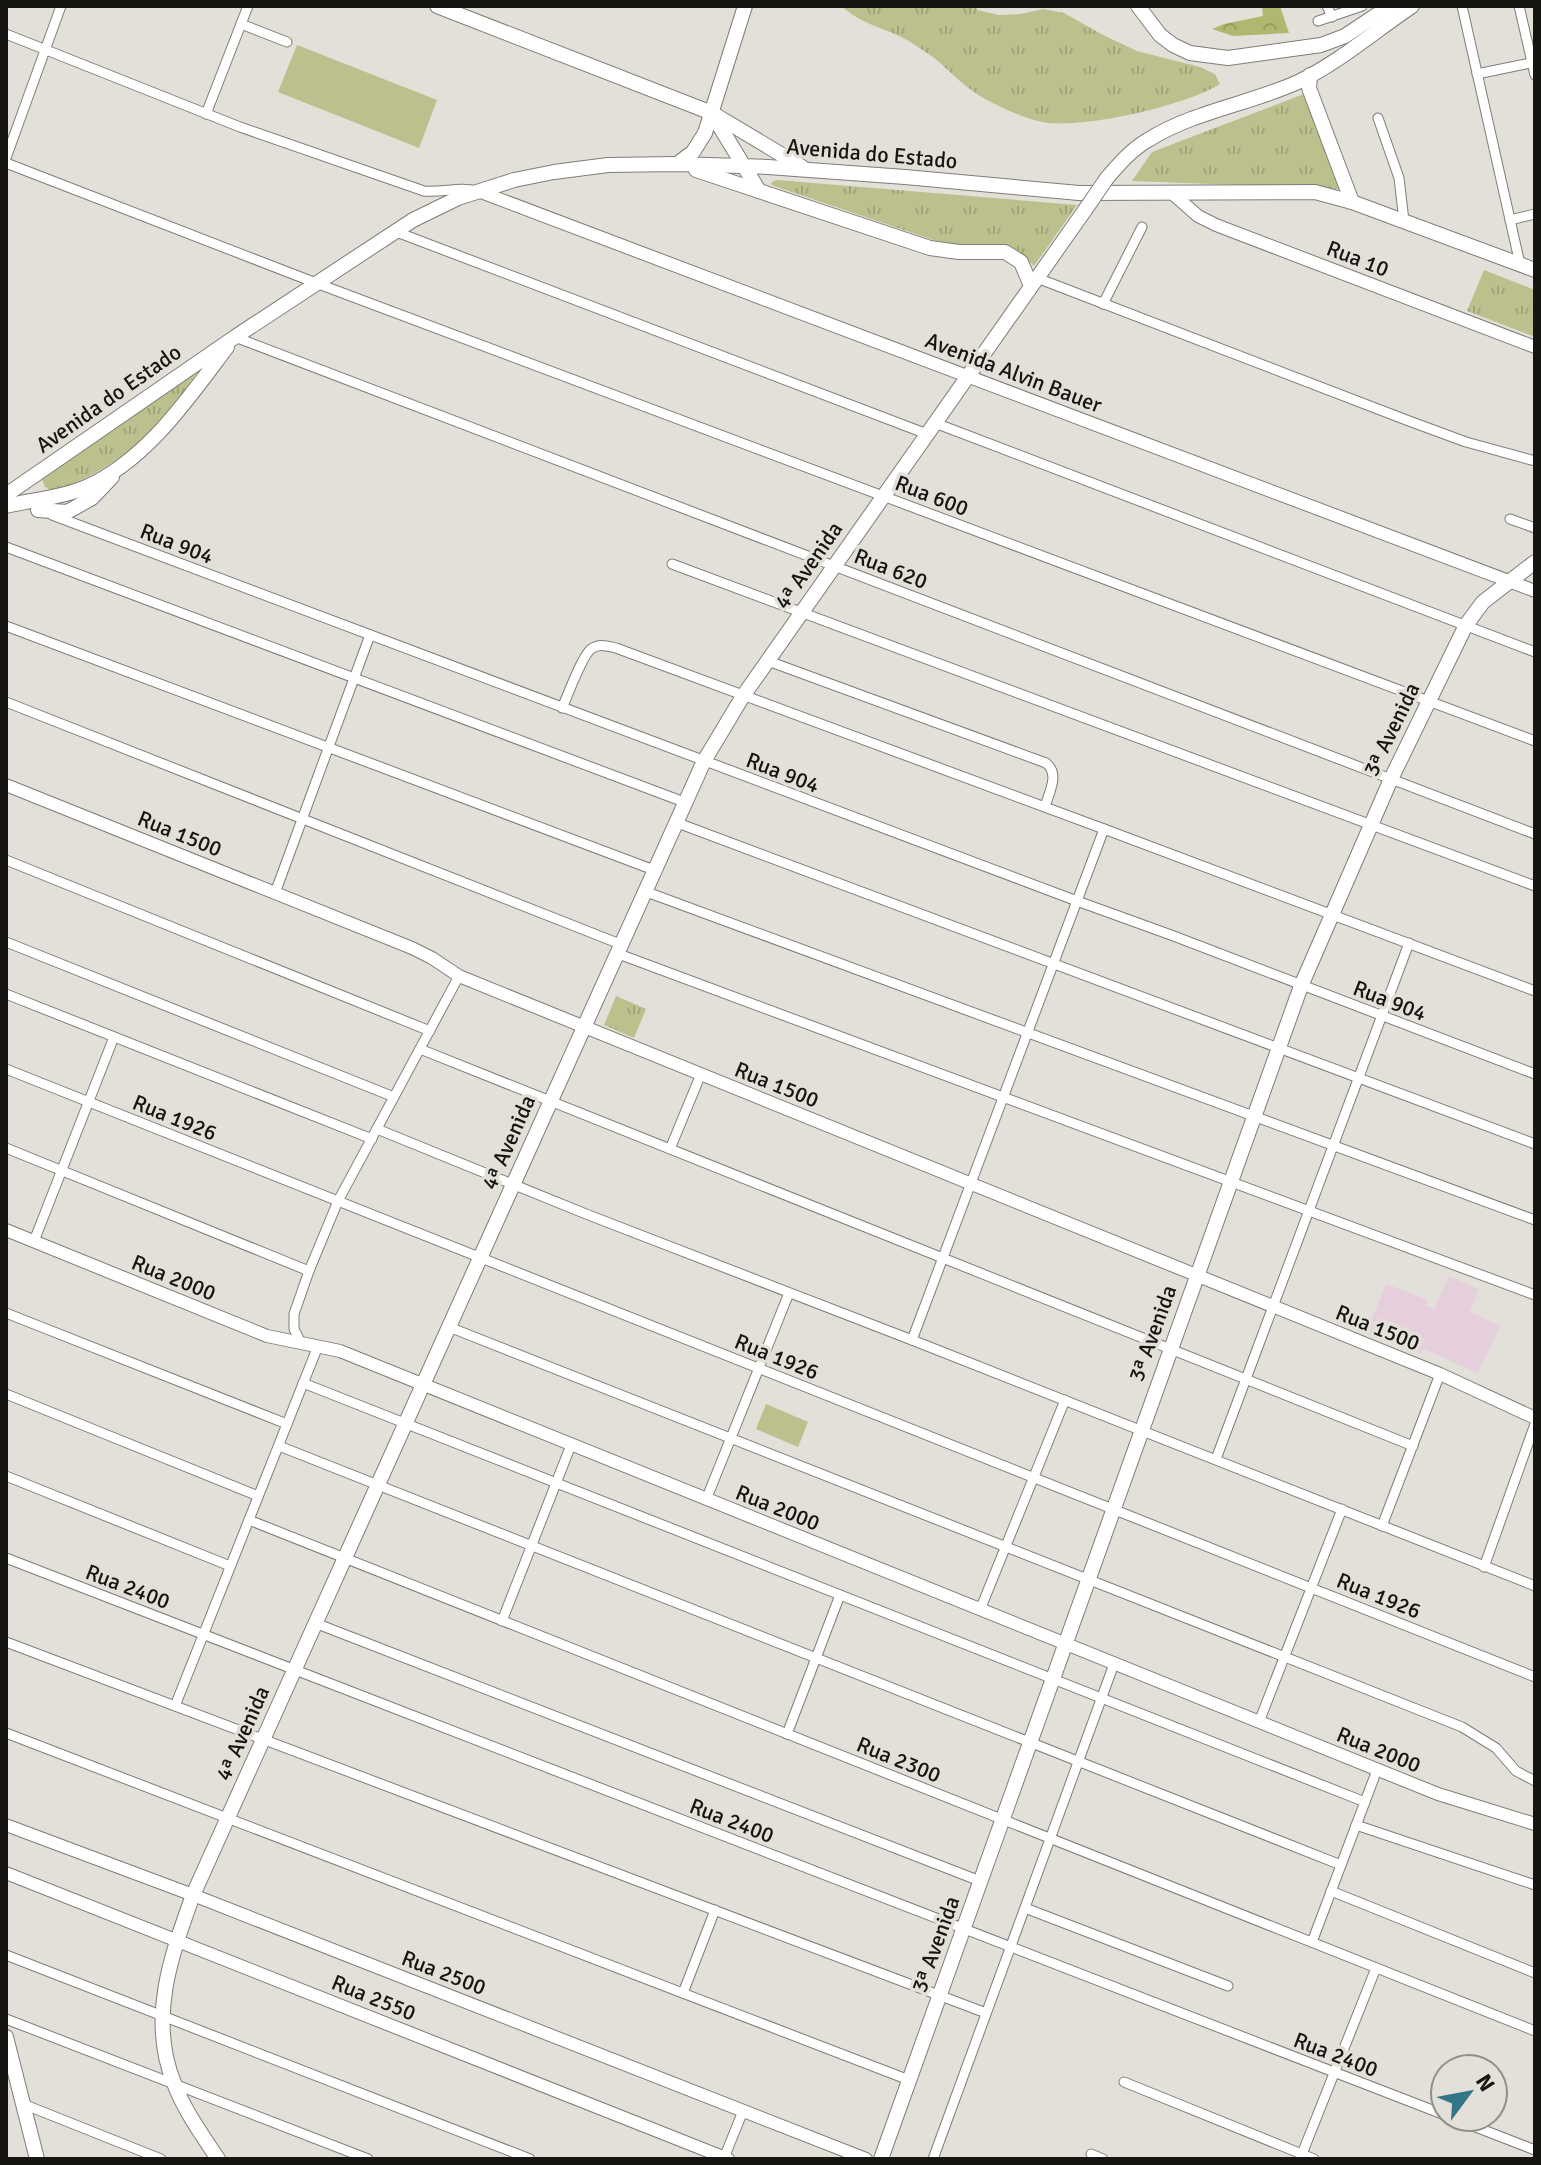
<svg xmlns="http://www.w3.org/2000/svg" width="1541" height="2165" font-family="Signika,sans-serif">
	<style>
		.education { fill: #e5cfdd }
		.grass { fill: url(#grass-tufts) }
		.forest { fill: url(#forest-crowns) }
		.pitch { fill: #bbc08d }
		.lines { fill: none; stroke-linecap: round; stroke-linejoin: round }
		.street-casing { stroke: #7f7d76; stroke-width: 11 }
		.secondary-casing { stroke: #7f7d76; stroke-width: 14 }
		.primary-casing { stroke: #7f7d76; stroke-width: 16 }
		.street { stroke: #fff; stroke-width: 9 }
		.secondary { stroke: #fff; stroke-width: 12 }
		.primary { stroke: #fff; stroke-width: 14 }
		.primary-bridge-casing { stroke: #7f7d76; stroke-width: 16; stroke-linecap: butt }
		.primary-bridge { stroke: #fff; stroke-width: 14 }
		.labels { text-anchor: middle; stroke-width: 7; stroke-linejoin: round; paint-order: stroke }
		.street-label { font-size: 22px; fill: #161512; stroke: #e2e0d8 }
	</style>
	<defs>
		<pattern id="grass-tufts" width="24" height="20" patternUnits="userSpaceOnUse" patternTransform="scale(2)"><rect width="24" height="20" fill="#bbc08d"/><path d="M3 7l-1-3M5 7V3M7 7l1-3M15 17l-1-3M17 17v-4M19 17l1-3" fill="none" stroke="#a0a479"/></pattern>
		<pattern id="forest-crowns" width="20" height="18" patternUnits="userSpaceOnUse" patternTransform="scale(2)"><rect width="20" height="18" fill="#b1b76f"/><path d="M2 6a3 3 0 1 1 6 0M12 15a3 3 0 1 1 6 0" fill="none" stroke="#989c5f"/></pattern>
	</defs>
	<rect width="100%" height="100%" fill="#e2e0d8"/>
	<!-- education -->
	<path class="education" d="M1449,1276L1479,1289L1470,1312L1500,1326L1478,1373L1423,1349L1421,1353L1367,1331L1386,1284L1428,1300L1426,1305L1434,1309Z"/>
	<!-- grass -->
	<g class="grass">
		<path d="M842,6H976L977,10L999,15L1021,14L1043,9L1064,13L1103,35L1137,51L1200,67L1215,74L1220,84C1184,106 1090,127 1048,123C1027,120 1004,109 985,99C965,88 950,71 933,57C926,52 919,48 912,43C891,29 860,25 842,6Z"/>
		<path d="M1304,94L1342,189L1132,181L1152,152Z"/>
		<path d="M777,180L1077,205L1034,266L1018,251L1004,244L966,247L936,241L774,186L771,184L772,182Z"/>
		<path d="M1484,270L1535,290V337L1467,311Z"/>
		<path d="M200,369C185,389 171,411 154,429C132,453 84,483 52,491L45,487L42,479L45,473Z"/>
		<path d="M616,996L646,1009L634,1038L604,1025Z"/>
	</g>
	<!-- forest -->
	<path class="forest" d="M1262,6H1280L1289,33L1233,36L1212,29L1224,24L1263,16Z"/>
	<!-- pitch -->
	<g class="pitch">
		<path d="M297,45L437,100L419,148L278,92Z"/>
		<path d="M766,1404L808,1422L798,1447L756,1429Z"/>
	</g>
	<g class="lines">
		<!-- street casing -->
		<g class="street-casing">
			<g id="street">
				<path d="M1327,6L1332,17"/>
				<path d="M1462,6L1520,264"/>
				<path d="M1519,6L1535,75"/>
				<path d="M1318,21L1362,6"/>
				<path d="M241,24L287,42"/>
				<path d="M6,34L240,127L424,191C443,193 459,186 477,191"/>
				<path d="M1477,74L1535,62"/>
				<path d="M206,114L248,6"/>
				<path d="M1378,118L1399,178L1404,221"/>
				<path d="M6,158L61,6"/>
				<path d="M6,163L316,283L1535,741"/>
				<path d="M1510,220L1535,214"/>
				<path d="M394,231L927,434"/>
				<path d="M1037,278L1409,421L1466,442L1535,461"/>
				<path d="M1103,304L1142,227"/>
				<path d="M235,337L1535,834"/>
				<path d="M935,423L1535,652"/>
				<path d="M52,515L1077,901L1171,935L1535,1074"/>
				<path d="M1510,519L1535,528"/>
				<path d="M6,547L684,802"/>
				<path d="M672,564L1535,886"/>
				<path d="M6,626L654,870"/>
				<path d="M768,661L1046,763C1060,774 1049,792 1045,807"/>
				<path d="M6,702L620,944"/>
				<path d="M562,708C568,695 582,656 591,649C599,643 607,646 616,648L1104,829L1535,991"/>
				<path d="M675,822L1535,1144"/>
				<path d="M6,860L430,1031"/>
				<path d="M644,891L1535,1220"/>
				<path d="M275,893L370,635"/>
				<path d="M6,942L394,1097"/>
				<path d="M616,953L1535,1295"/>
				<path d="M6,994L372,1139"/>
				<path d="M420,1049L1413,1446"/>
				<path d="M6,1069L1535,1677"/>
				<path d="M377,1129L586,1214L912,1340L1535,1586"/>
				<path d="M6,1148L309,1271"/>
				<path d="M670,1149L701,1074"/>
				<path d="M34,1241L114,1037"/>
				<path d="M6,1313L287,1424"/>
				<path d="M449,1327L1462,1727L1496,1748L1516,1771L1535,1781"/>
				<path d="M912,1340L1104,829"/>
				<path d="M301,1343L294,1329V1314L309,1271L338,1201L459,976"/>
				<path d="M303,1383L1365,1802"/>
				<path d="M6,1394L258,1496"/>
				<path d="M279,1446L1341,1865"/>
				<path d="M1216,1459L1409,943"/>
				<path d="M6,1476L230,1566"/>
				<path d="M706,1500L789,1293"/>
				<path d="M249,1520L1535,2031"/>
				<path d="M1382,1526L1440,1374"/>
				<path d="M6,1558L1445,2115"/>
				<path d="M1484,1567L1535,1424"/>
				<path d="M980,1610L1065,1400"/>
				<path d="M502,1621L571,1445"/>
				<path d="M315,1623L980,1881"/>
				<path d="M6,1642L986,2013"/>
				<path d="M175,1706L318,1346"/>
				<path d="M1259,1722L1342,1509"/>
				<path d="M6,1733L909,2080"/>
				<path d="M787,1734L840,1595"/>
				<path d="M1356,1825L1535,1885"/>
				<path d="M1331,1891L1535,1973"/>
				<path d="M1025,1908L1228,1986"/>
				<path d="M1312,1942L1377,1770"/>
				<path d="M6,1955L530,2159"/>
				<path d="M683,1993L715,1910"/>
				<path d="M6,2019L368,2159"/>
				<path d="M1124,2082L1314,2159"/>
				<path d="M23,2104L161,2159"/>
				<path d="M1450,2117L1535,2150"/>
				<path d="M1091,2154L1103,2159"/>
				<path d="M724,2158L743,2111"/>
				<path d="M933,2159L1114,1664"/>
				<path d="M1300,2159L1376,1968"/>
			</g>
		</g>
		<!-- secondary casing -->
		<g class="secondary-casing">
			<g id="secondary">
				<path d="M478,191L1535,591"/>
				<path d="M1173,194L1198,216L1216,225L1535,347"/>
				<path d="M6,785L412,948L432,958L459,976L1440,1374L1535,1418"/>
				<path d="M6,1230L267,1336L340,1351L1438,1794L1535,1824"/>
				<path d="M6,1825L193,1895L866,2159"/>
				<path d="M6,1873L728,2159"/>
			</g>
		</g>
		<!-- primary casing -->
		<g class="primary-casing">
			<g id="primary">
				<path d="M437,6L712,113L802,167"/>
				<path d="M1138,6L1160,35L1173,45L1190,53L1228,58L1321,45L1345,36L1390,6"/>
				<path d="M1310,75L1309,88L1352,202"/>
				<path d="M714,117L759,191"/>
				<path d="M677,164L693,152L705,133L745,6"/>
				<path d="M696,170L930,248L959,252H1005L1021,262L1031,286"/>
				<path d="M1107,178C1119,164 1132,149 1148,140C1194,111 1250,104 1298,82C1338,63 1375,31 1412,6"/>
				<path d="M6,495L235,337L413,220L458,198L514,180L554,172L608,165L677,164L768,167L905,177L1079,193L1315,192L1352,202L1535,270"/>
				<path d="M6,506C31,500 60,498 84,488C146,461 188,399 227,347"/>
				<path d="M38,510L67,512L92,498L112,477"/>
				<path d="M6,2037L37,2159"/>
				<path d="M218,2159C202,2135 184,2110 174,2083C148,2019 171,1956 193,1895L704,761L743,696L1085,210"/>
				<path d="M881,2159L1301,986L1391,779L1466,625L1483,602L1535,562"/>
			</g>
		</g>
		<!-- street -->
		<use href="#street" class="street"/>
		<!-- secondary -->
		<use href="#secondary" class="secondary"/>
		<!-- primary -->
		<use href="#primary" class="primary"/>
		<!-- primary-bridge casing -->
		<g class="primary-bridge-casing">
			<path id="primary-bridge" d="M1085,210L1107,178"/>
		</g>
		<!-- primary-bridge -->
		<use href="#primary-bridge" class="primary-bridge"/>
	</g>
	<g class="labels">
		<!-- street labels -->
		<g class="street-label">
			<text transform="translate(872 153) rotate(5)" y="8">Avenida do Estado</text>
			<text transform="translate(1358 258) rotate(21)" y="8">Rua 10</text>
			<text transform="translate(1014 372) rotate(21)" y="8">Avenida Alvin Bauer</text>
			<text transform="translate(108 398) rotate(-35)" y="8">Avenida do Estado</text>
			<text transform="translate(932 495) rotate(21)" y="8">Rua 600</text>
			<text transform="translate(177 543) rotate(21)" y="8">Rua 904</text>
			<text transform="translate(808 565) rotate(-55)" y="8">4ª Avenida</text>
			<text transform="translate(891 568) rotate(21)" y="8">Rua 620</text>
			<text transform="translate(1391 729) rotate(-64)" y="8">3ª Avenida</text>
			<text transform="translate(783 772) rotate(21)" y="8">Rua 904</text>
			<text transform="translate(180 833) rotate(22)" y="8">Rua 1500</text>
			<text transform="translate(1390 1000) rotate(21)" y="8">Rua 904</text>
			<text transform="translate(777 1084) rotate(22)" y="8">Rua 1500</text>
			<text transform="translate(175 1117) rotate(22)" y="8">Rua 1926</text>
			<text transform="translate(508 1142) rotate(-66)" y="8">4ª Avenida</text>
			<text transform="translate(174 1277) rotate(22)" y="8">Rua 2000</text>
			<text transform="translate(1378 1327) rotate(22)" y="8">Rua 1500</text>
			<text transform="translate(1152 1333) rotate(-70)" y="8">3ª Avenida</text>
			<text transform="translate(777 1356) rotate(22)" y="8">Rua 1926</text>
			<text transform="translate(778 1507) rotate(22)" y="8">Rua 2000</text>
			<text transform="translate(128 1586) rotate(21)" y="8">Rua 2400</text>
			<text transform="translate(1379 1595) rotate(22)" y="8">Rua 1926</text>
			<text transform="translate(242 1733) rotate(-66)" y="8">4ª Avenida</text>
			<text transform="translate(1379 1749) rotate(22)" y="8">Rua 2000</text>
			<text transform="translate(899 1759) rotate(22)" y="8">Rua 2300</text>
			<text transform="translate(732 1820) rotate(21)" y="8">Rua 2400</text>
			<text transform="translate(935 1944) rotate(-70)" y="8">3ª Avenida</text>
			<text transform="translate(444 1972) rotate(21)" y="8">Rua 2500</text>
			<text transform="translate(374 1997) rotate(22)" y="8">Rua 2550</text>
			<text transform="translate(1336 2054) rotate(21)" y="8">Rua 2400</text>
		</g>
	</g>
	<!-- border -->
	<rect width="1541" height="2165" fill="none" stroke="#161512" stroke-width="16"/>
	<!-- north arrow -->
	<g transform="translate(1469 2093) rotate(58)"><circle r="38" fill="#e2e0d8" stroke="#908f89" stroke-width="2"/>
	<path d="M0-6L14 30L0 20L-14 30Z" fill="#337687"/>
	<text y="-12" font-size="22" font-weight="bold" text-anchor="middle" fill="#161512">N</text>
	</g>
</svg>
